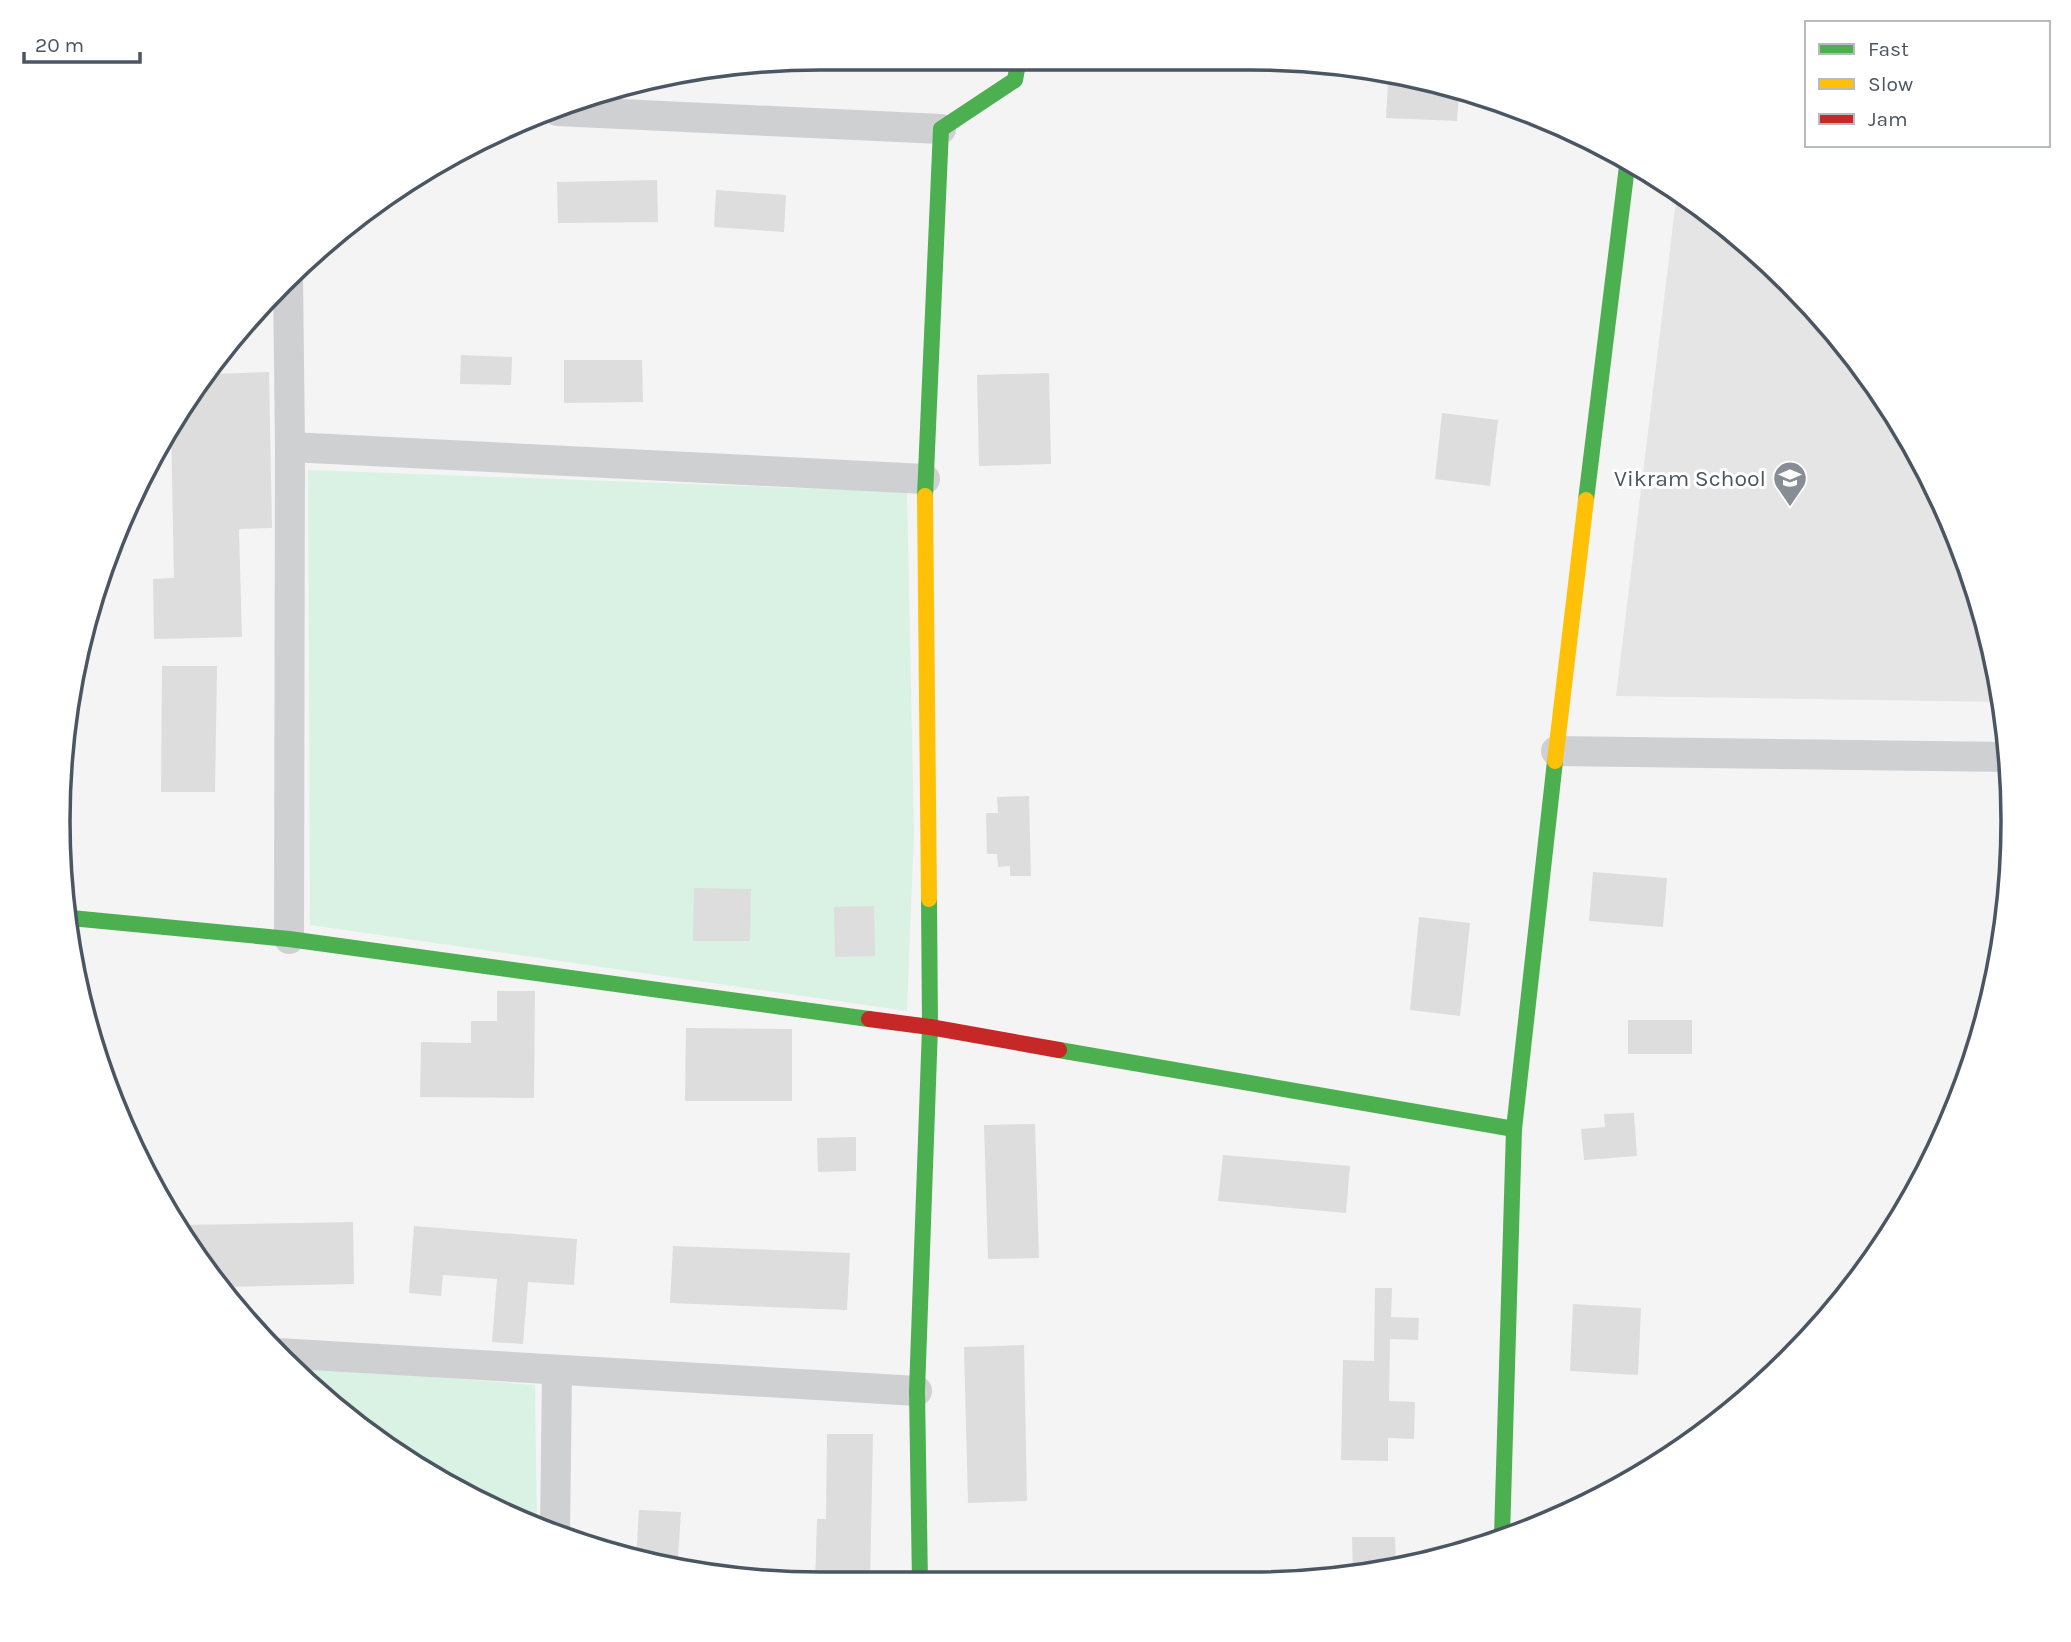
<svg xmlns="http://www.w3.org/2000/svg" width="2071" height="1642" font-family="Karla,sans-serif">
	<style>
		.education { fill: #e6e5e6 }
		.green { fill: #d9f2e3 }
		.building { fill: #ddddde }
		.lines { fill: none; stroke-linecap: round; stroke-linejoin: round }
		.street { stroke: #ced0d2; stroke-width: 30 }
		.fast { stroke: #4caf50; stroke-width: 16 }
		.slow { stroke: #ffc107; stroke-width: 16 }
		.jam { stroke: #c62828; stroke-width: 16 }
		.labels { text-anchor: middle; stroke-width: 6; stroke-linejoin: round; paint-order: stroke }
		.poi-label { font-size: 23px; fill: #4a5661; stroke: #fff; text-anchor: end }
		.rim { fill: none; stroke: #4a5661; stroke-width: 3.5 }
	</style>
	<rect width="100%" height="100%" fill="#f4f4f4"/>
	<!-- education -->
	<path class="education" d="M1677,192L1753,247L1855,356L1911,440L1973,576L2002,702L1616,696Z"/>
	<!-- green -->
	<g class="green">
		<path d="M308,470L907,492L914,832L907,1011L310,925Z"/>
		<path d="M292,1366L535,1385L537,1529L529,1526L357,1427Z"/>
	</g>
	<!-- building -->
	<g class="building">
		<path d="M1388,83L1427,85L1459,91L1457,121L1386,118Z"/>
		<path d="M657,180L658,222L558,223L557,182Z"/>
		<path d="M716,190L786,195L784,232L714,227Z"/>
		<path d="M461,355L512,357L511,385L460,384Z"/>
		<path d="M564,360H642L643,402L564,403Z"/>
		<path d="M269,372L272,528L239,529L242,637L154,639L153,579L174,578L171,425L211,374Z"/>
		<path d="M1049,373L1051,464L979,466L977,375Z"/>
		<path d="M1442,413L1498,420L1490,486L1435,479Z"/>
		<path d="M162,666H217L215,792H161Z"/>
		<path d="M1029,796L1031,876H1010V866L998,867L997,854H987L986,813H998L997,797Z"/>
		<path d="M1593,872L1667,878L1663,927L1589,921Z"/>
		<path d="M694,888L751,889L750,941H693Z"/>
		<path d="M874,906L875,956L835,957L834,907Z"/>
		<path d="M1419,917L1470,923L1460,1016L1410,1010Z"/>
		<path d="M497,991H535L534,1098L420,1097L421,1042L471,1043V1021H497Z"/>
		<rect x="1628" y="1020" width="64" height="34"/>
		<path d="M686,1028L792,1029V1101H685Z"/>
		<path d="M1634,1113L1637,1156L1584,1160L1581,1129L1605,1127L1604,1114Z"/>
		<path d="M1035,1124L1039,1258L988,1259L984,1125Z"/>
		<path d="M856,1137V1171L818,1172L817,1138Z"/>
		<path d="M1223,1155L1350,1166L1346,1213L1218,1201Z"/>
		<path d="M353,1222L354,1284L220,1287L183,1234L182,1225Z"/>
		<path d="M414,1226L577,1239L574,1285L528,1282L523,1344L492,1342L497,1279L443,1275L441,1296L409,1293Z"/>
		<path d="M673,1246L850,1253L847,1310L670,1303Z"/>
		<path d="M1375,1288H1392L1391,1317L1419,1318L1418,1340L1390,1339L1389,1401L1415,1402L1414,1439L1388,1438V1461L1341,1460L1343,1360L1374,1361Z"/>
		<path d="M1573,1304L1641,1308L1638,1375L1570,1371Z"/>
		<path d="M1024,1345L1027,1501L968,1503L964,1347Z"/>
		<path d="M827,1434H873L870,1584H815L817,1519H826Z"/>
		<path d="M639,1510L681,1512L677,1570L636,1559Z"/>
		<path d="M1352,1537H1395L1396,1567L1353,1574Z"/>
	</g>
	<g class="lines">
		<!-- street -->
		<g class="street">
			<path d="M557,111L941,129"/>
			<path d="M288,276L290,447L289,939"/>
			<path d="M290,447L925,479"/>
			<path d="M1556,751L2008,757"/>
			<path d="M278,1353L917,1391"/>
			<path d="M555,1534L557,1371"/>
		</g>
		<!-- fast -->
		<g class="fast">
			<path d="M925,496L941,129L1015,80L1019,58"/>
			<path d="M1586,500L1628,158"/>
			<path d="M71,918L289,939L869,1019"/>
			<path d="M1059,1050L1514,1129"/>
			<path d="M1502,1536L1514,1129L1555,761"/>
			<path d="M920,1584L917,1391L930,1027L929,899"/>
		</g>
		<!-- slow -->
		<g class="slow">
			<path d="M925,496L929,899"/>
			<path d="M1555,761L1586,500"/>
		</g>
		<!-- jam -->
		<path class="jam" d="M869,1019L930,1027L1059,1050"/>
	</g>
	<!-- icons -->
	<defs>
		<g id="school-pin" transform="scale(1.75)"><path d="M0 17L-7.5 6A9.5 9.5 0 1 1 7.5 6Z" fill="#868d94" stroke="#fff"/><path d="M0-5L7-2L0 1L-7-2ZM-4 1L0 2.5L4 1V4Q0 6-4 4Z" fill="#fff"/></g>
	</defs>
	<g fill-rule="evenodd">
		<use href="#school-pin" x="1790" y="478"/>
	</g>
	<g class="labels">
		<!-- poi labels -->
		<g class="poi-label">
			<text x="1766" y="486">Vikram School</text>
		</g>
	</g>
	<!-- crop -->
	<path d="M0 0H2071V1642H0ZM821 70H1250A751 751 0 0 1 2001 821V821A751 751 0 0 1 1250 1572H821A751 751 0 0 1 70 821V821A751 751 0 0 1 821 70Z" fill="#fff" fill-rule="evenodd"/>
	<path class="rim" d="M821 70H1250A751 751 0 0 1 2001 821V821A751 751 0 0 1 1250 1572H821A751 751 0 0 1 70 821V821A751 751 0 0 1 821 70Z"/>
	<!-- legend -->
	<rect x="1805" y="21" width="245" height="126" fill="#ffffff" stroke="#b7bbc0" stroke-width="2"/>
	<rect x="1819" y="44" width="35" height="10" fill="#4caf50" stroke="#b7bbc0" stroke-width="2"/>
	<text x="1868" y="56" font-size="21" fill="#4a5661">Fast</text>
	<rect x="1819" y="79" width="35" height="10" fill="#ffc107" stroke="#b7bbc0" stroke-width="2"/>
	<text x="1868" y="91" font-size="21" fill="#4a5661">Slow</text>
	<rect x="1819" y="114" width="35" height="10" fill="#c62828" stroke="#b7bbc0" stroke-width="2"/>
	<text x="1868" y="126" font-size="21" fill="#4a5661">Jam</text>
	<!-- scale -->
	<path d="M24 52v10h116v-10" fill="none" stroke="#4a5661" stroke-width="3.5"/>
	<text x="35" y="52" font-size="21" fill="#4a5661" stroke="#ffffff" stroke-width="5" paint-order="stroke">20 m</text>
</svg>
